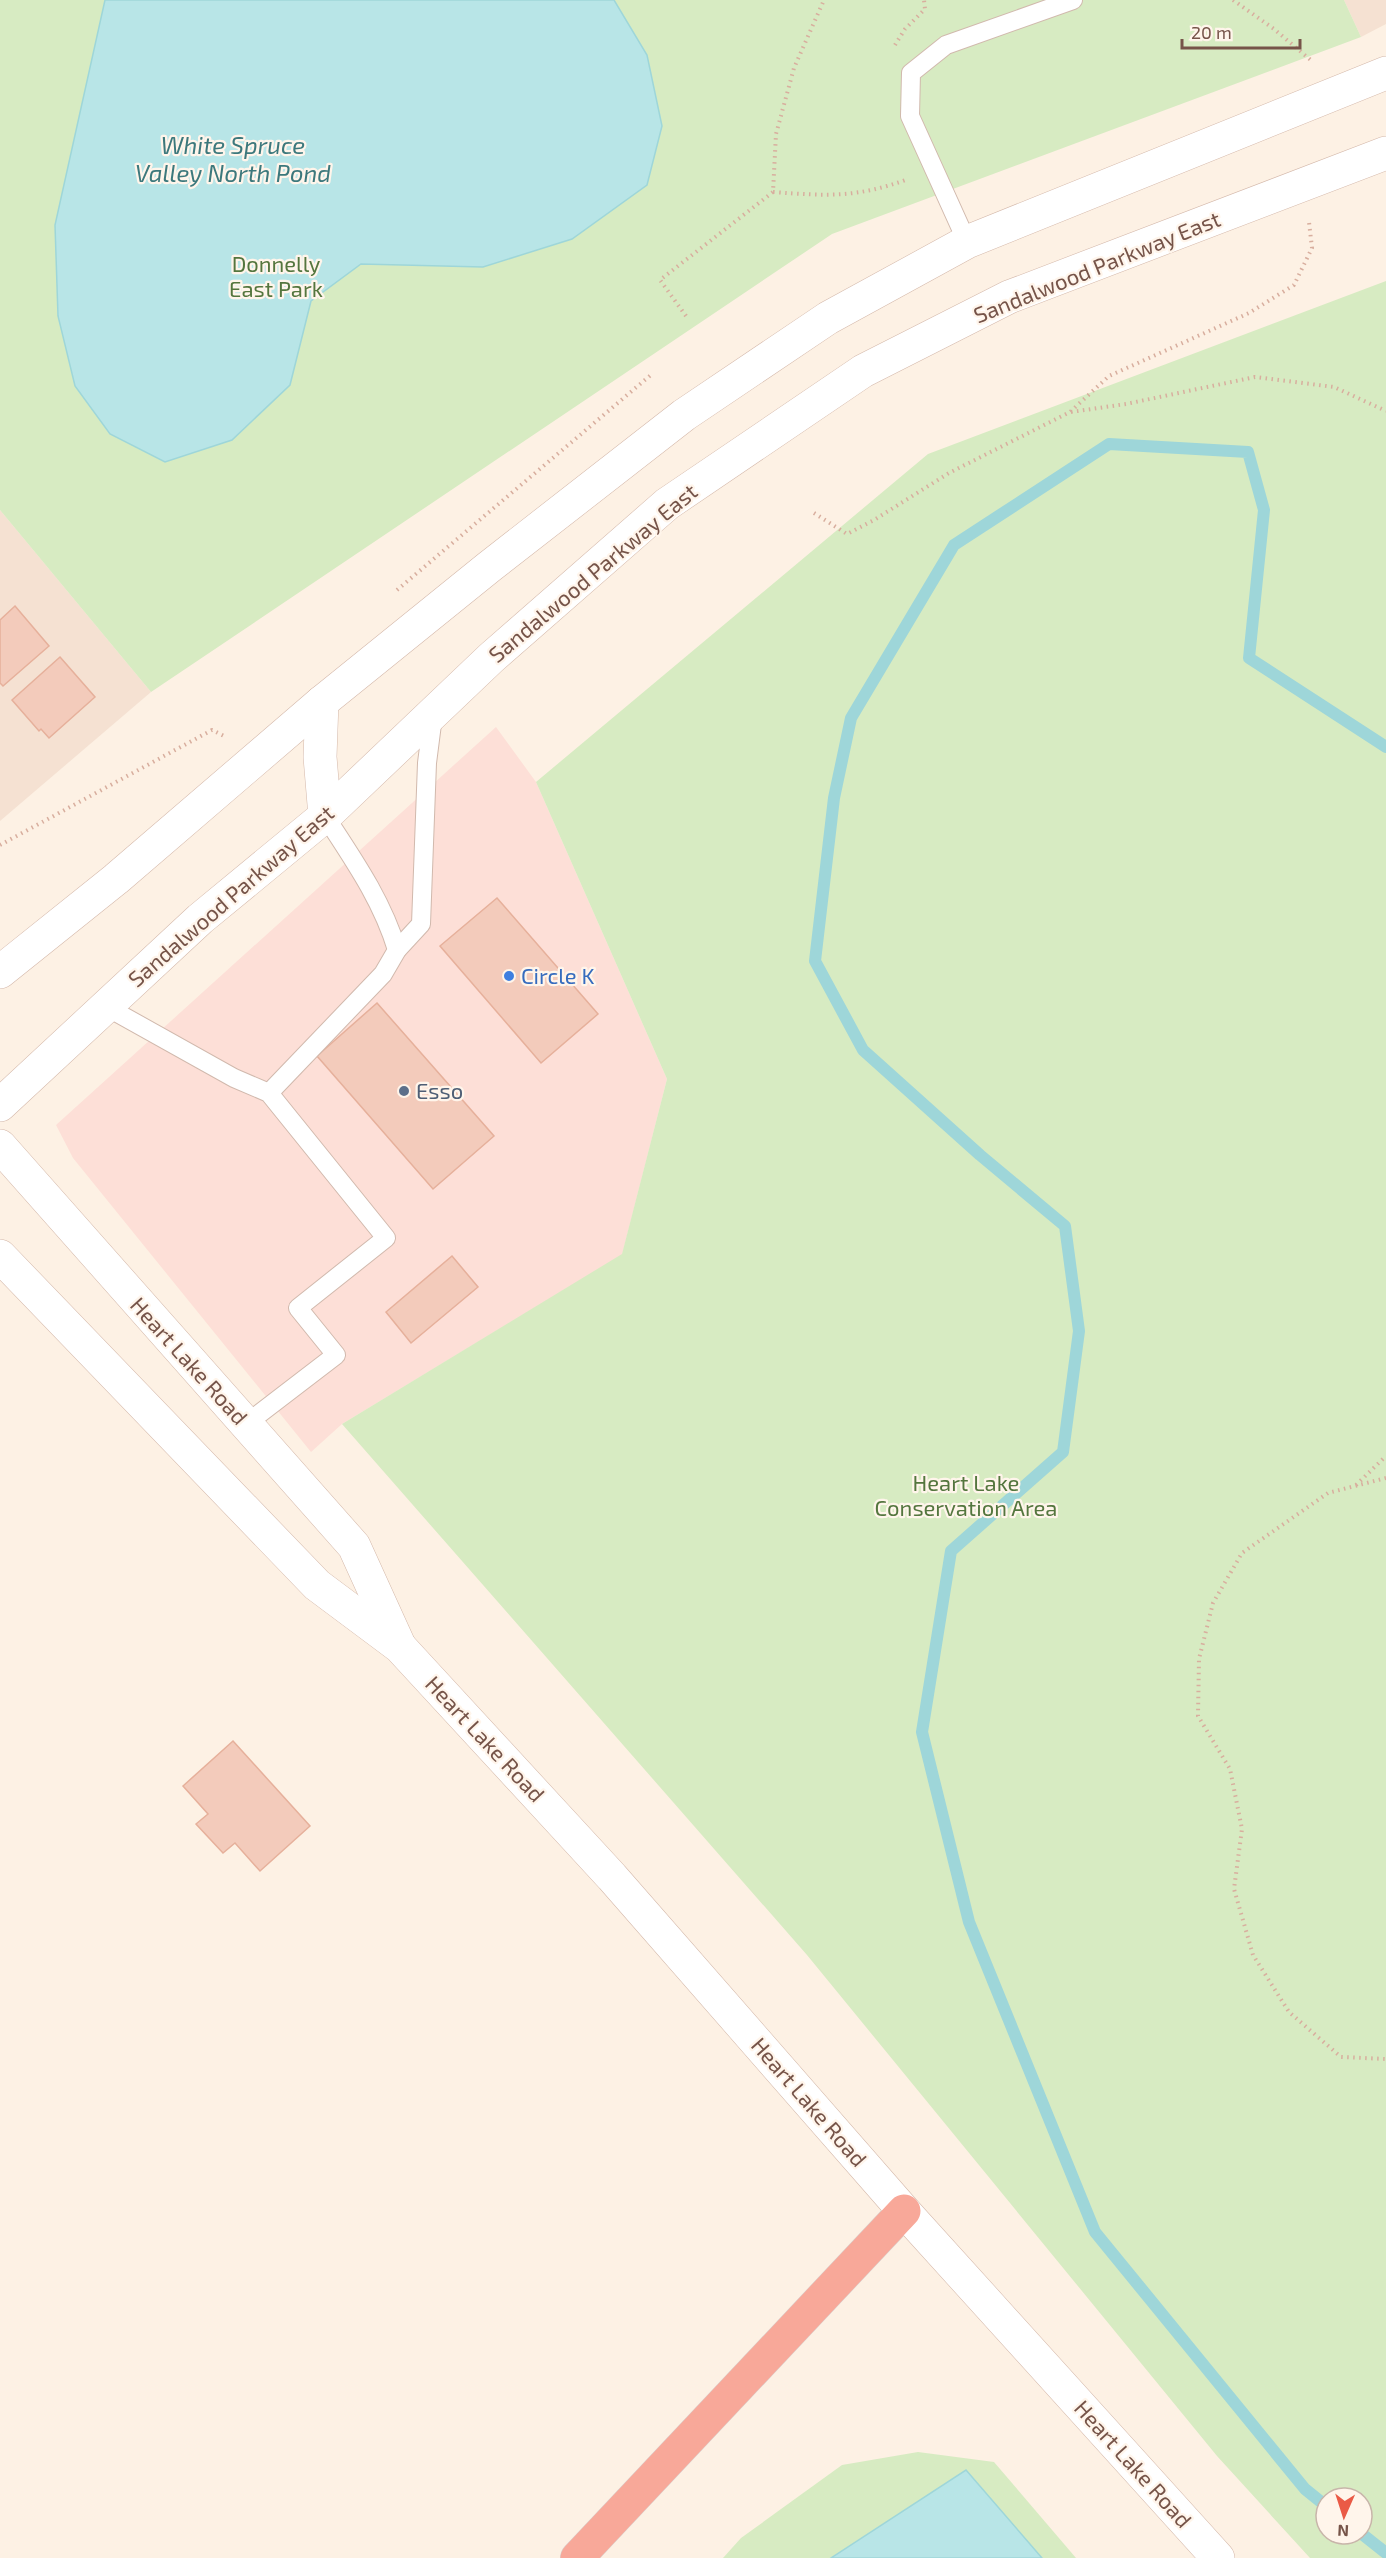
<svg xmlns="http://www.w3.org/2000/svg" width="1386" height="2558" font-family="'Exo 2',sans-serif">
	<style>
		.residential { fill: #f5e1d2 }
		.commercial { fill: #fddfd7 }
		.green { fill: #d7ebc2; fill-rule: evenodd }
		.water { fill: #b8e5e7; stroke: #9ed6d9; stroke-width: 1.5 }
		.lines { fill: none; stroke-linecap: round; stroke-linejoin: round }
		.stream { stroke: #9ed6d9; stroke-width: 12 }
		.building { fill: #f3cbbb; stroke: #e6b09b; stroke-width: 1.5 }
		.lane-casing { stroke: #d1b9ad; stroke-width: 20 }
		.secondary-casing { stroke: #d4b8aa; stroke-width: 34 }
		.highway-casing { stroke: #d9cfcc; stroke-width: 34 }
		.path { stroke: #d8ae9e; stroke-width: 4; stroke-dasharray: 1.5 4.5; stroke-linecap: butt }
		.lane { stroke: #fff; stroke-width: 18 }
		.secondary { stroke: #fff; stroke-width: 33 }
		.highway { stroke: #f8a899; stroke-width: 33 }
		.shop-dot { fill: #3f7fe0; stroke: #fff5eb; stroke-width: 2 }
		.service-dot { fill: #5c6f8a; stroke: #fff5eb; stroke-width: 2 }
		.labels { text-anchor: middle; stroke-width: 4.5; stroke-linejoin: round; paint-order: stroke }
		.park-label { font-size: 22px; fill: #54763e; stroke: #fff5eb }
		.street-label { font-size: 22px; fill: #765449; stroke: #fff5eb }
		.shop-label { font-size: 22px; fill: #366cbe; stroke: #fff5eb; text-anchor: start }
		.service-label { font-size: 22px; fill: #4e5e75; stroke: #fff5eb; text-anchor: start }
		.water-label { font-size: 24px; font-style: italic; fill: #3c787c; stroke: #fff5eb }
	</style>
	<rect width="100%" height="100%" fill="#fdf1e4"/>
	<!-- residential -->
	<g class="residential">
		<path d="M1344,0H1386V24L1361,37Z"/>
		<path d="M0,510L151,692L0,821Z"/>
	</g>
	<!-- commercial -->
	<path class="commercial" d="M496,727L536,782L667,1079L622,1255L342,1424L311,1452L73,1158L56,1125Z"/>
	<!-- green -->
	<g class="green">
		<path d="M0,0H1344L1361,37L832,234L151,692L0,510Z"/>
		<path d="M1386,281V2558H1310L1217,2456L807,1955L342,1424L622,1254L667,1079L536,782L928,454ZM1326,2498H1362V2534H1326Z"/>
		<path d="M918,2452L994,2462L1076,2558H723L741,2538L842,2465Z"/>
	</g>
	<!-- water -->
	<g class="water">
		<path d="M105,0H614L647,55L662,126L647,185L572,239L483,267L361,264L311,301L290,385L232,440L165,462L110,434L75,386L58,316L55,225Z"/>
		<path d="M966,2470L1042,2558H831Z"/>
	</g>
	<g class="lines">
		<!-- stream -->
		<g class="stream">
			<path d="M1326,2506L1305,2489L1095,2232L969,1922L922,1732L951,1551L1063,1452L1079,1331L1065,1226L980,1155L863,1050L815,961L834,798L851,718L954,545L1109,444L1248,452L1264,510L1249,658L1386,747"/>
			<path d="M1362,2534L1386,2553"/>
		</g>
	</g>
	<!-- building -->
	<g class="building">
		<path d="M15,606L49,646L3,686L0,683V620Z"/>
		<path d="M60,657L95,697L49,738L41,729L39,731L12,700Z"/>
		<path d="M497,898L598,1014L541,1063L440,946Z"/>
		<path d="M377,1003L494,1136L433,1189L317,1056Z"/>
		<path d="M452,1256L478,1287L411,1343L386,1312Z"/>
		<path d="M233,1741L310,1826L260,1871L235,1843L223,1853L196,1824L208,1814L183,1786Z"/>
	</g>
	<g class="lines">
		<!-- lane casing -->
		<g class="lane-casing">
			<g id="lane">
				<path d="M967,242L910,116L911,73L946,45L1073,0"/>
				<path d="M325,816C353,859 382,900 397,950"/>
				<path d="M105,1006L234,1078L269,1093L386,1238L298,1308L336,1355L246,1424"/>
				<path d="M269,1093L383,974L397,950L421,924L427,763L433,716"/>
			</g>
		</g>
		<!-- secondary casing -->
		<g class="secondary-casing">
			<g id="secondary">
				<path d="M322,702L320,757L325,816"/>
				<path d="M0,972L116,879L322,702L489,567L684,415L828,318L967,242L1386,73"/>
				<path d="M0,1105L200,919L325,816L491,658L667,504L863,371L1009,297L1386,153"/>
				<path d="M0,1146L354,1546L399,1645"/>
				<path d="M0,1256L317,1585L400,1647L612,1877L904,2211L1218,2558"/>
			</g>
		</g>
		<!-- highway casing -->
		<g class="highway-casing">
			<path id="highway" d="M577,2558L904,2211"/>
		</g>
		<!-- path -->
		<g class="path">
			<path d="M1233,0L1274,29L1313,62"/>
			<path d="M895,45L905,29L925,9L924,0"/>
			<path d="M773,192C827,196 857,198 908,179"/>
			<path d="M686,316L660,280L773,192L776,134L794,68L824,0"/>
			<path d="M1071,412L1126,404L1255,377L1334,387L1386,411"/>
			<path d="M814,513L847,534L874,520L949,473L1070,412L1109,376L1249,313L1294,285L1312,248L1309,222"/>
			<path d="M397,590L652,374"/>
			<path d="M0,845L212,730L224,736"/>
			<path d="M1386,1478L1328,1493L1242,1553L1213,1603L1199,1659L1198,1716L1230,1769L1242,1829L1234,1889L1253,1955L1289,2012L1341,2057L1386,2059"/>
			<path d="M1356,1485L1386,1456"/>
		</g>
		<!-- lane -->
		<use href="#lane" class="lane"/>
		<!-- secondary -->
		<use href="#secondary" class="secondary"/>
		<!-- highway -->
		<use href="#highway" class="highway"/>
	</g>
	<!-- markers -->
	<circle class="shop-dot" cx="509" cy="976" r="6"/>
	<circle class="service-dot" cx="404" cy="1091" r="6"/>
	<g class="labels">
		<!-- park labels -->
		<g class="park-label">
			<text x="276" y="272">Donnelly<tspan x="276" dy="25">East Park</tspan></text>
			<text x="966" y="1491">Heart Lake<tspan x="966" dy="25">Conservation Area</tspan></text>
		</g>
		<!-- street labels -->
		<g class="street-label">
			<text transform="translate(1097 267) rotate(-22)" y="8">Sandalwood Parkway East</text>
			<text transform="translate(593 573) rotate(-40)" y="8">Sandalwood Parkway East</text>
			<text transform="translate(231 896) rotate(-41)" y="8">Sandalwood Parkway East</text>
			<text transform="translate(189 1361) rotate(48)" y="8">Heart Lake Road</text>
			<text transform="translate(485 1739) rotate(47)" y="8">Heart Lake Road</text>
			<text transform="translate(809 2102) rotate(49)" y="8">Heart Lake Road</text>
			<text transform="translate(1133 2464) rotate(48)" y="8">Heart Lake Road</text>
		</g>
		<!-- shop labels -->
		<g class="shop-label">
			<text x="521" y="984">Circle K</text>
		</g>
		<!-- service labels -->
		<g class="service-label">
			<text x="416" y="1099">Esso</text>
		</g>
		<!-- water labels -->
		<g class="water-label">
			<text x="233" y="154">White Spruce<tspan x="233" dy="28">Valley North Pond</tspan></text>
		</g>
	</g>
	<!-- north arrow -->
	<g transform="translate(1344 2516) rotate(183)"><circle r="28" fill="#fff5eb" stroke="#c8b5aa" stroke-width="1.5"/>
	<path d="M0-4.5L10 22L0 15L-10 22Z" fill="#ea5a46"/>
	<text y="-9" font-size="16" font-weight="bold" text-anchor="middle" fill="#765449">N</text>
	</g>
	<!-- scale -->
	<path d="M1182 39v9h118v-9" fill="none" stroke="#765449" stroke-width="3"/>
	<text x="1191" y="39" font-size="18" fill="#765449" stroke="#fff5eb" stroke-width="4.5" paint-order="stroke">20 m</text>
</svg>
